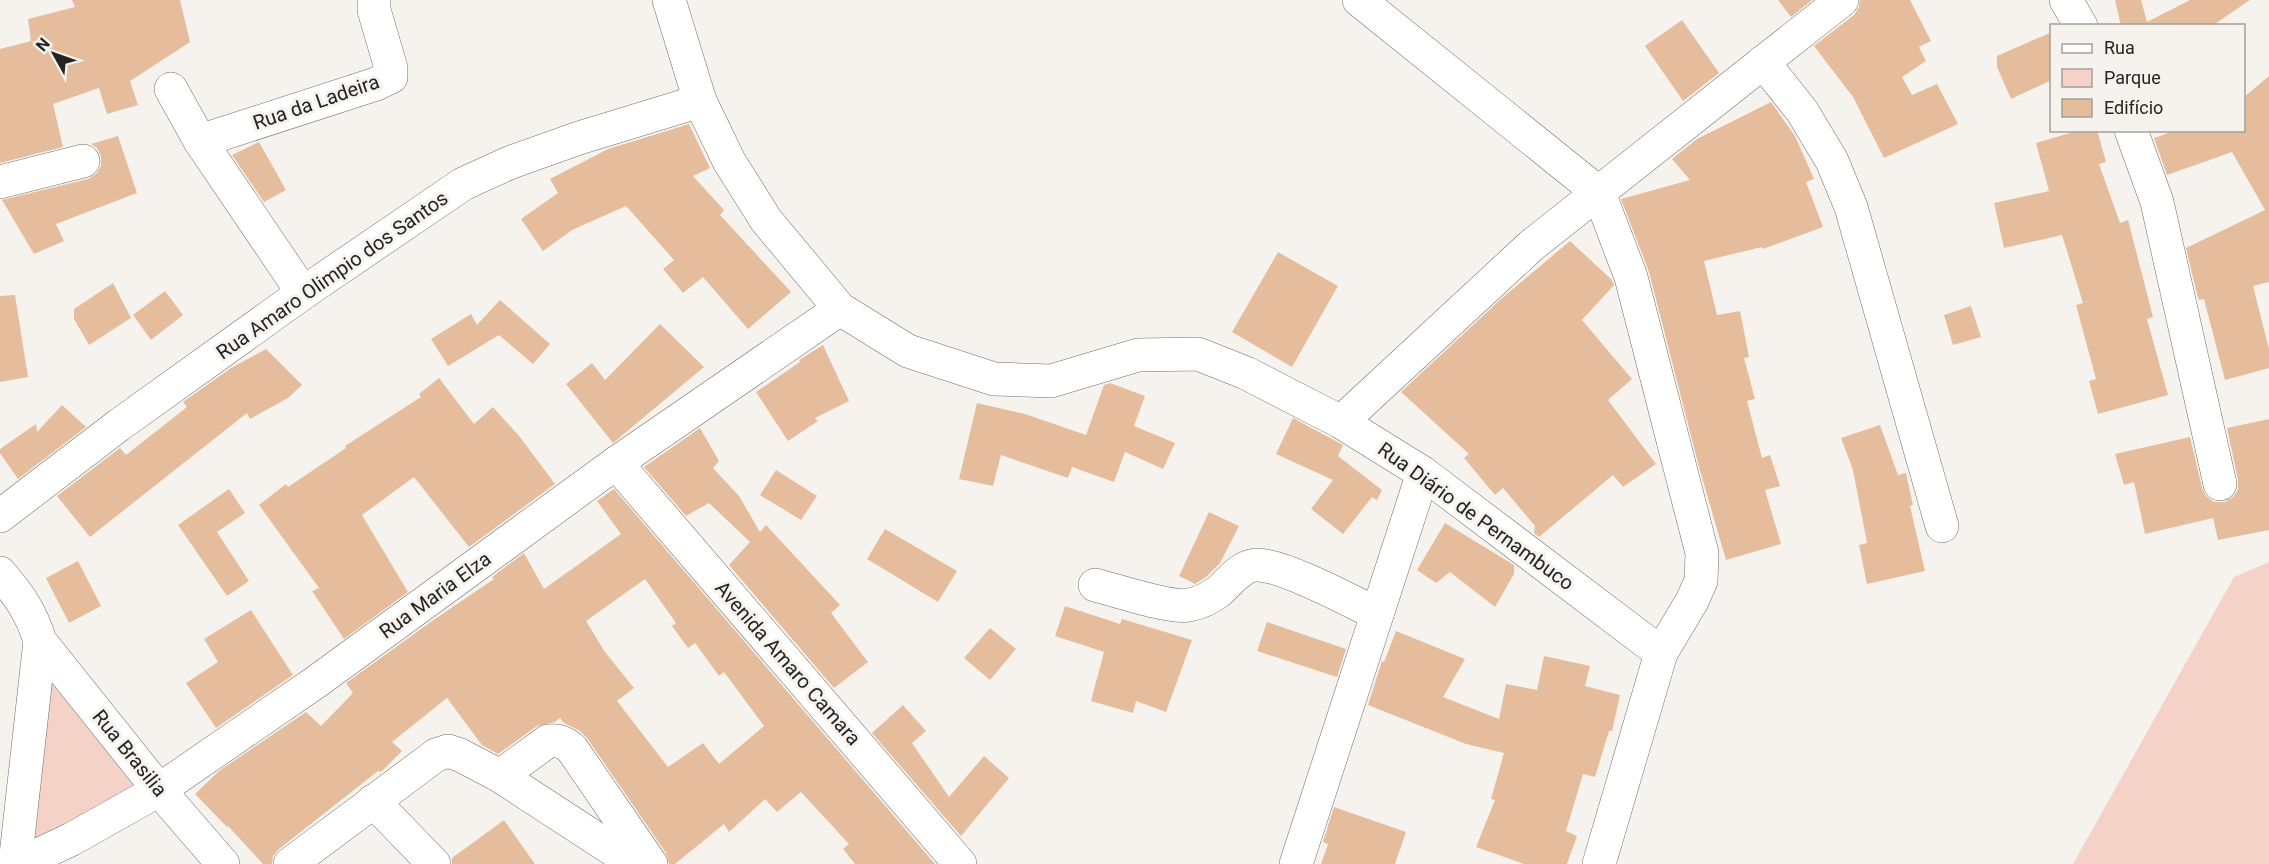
<svg xmlns="http://www.w3.org/2000/svg" width="2269" height="864" font-family="Roboto,sans-serif">
	<style>
		.green { fill: #f5d2c7 }
		.building { fill: #e6bd9c; fill-rule: evenodd }
		.lines { fill: none; stroke-linecap: round; stroke-linejoin: round }
		.minor-casing { stroke: #716f6a; stroke-width: 34 }
		.minor { stroke: #fff; stroke-width: 33 }
		.labels { text-anchor: middle; stroke-width: 6; stroke-linejoin: round; paint-order: stroke }
		.street-label { font-size: 20px; fill: #252422; stroke: #f6f3ee }
	</style>
	<rect width="100%" height="100%" fill="#f6f3ee"/>
	<!-- green -->
	<g class="green">
		<path d="M2269,562V864H2073L2234,577Z"/>
		<path d="M41,651L144,796L19,862Z"/>
	</g>
	<!-- building -->
	<g class="building">
		<path d="M72,0H180L190,42L130,81L138,105L107,114L99,88L53,104L63,147L0,163V49L31,41L28,19L75,7Z"/>
		<path d="M1778,0H1812L1791,17Z"/>
		<path d="M1860,0H1910L1931,41L1919,47L1926,61L1902,77L1912,95L1937,84L1958,124L1884,158L1853,97L1814,46L1854,15L1859,7Z"/>
		<path d="M2115,0H2141L2147,22L2190,0H2250L2212,26H2121Z"/>
		<path d="M1682,20L1719,73L1683,101L1645,46Z"/>
		<path d="M2052,32V80L2011,99L1997,67V56Z"/>
		<path d="M2269,76V282L2253,286L2269,349V368L2225,380L2204,299L2199,300L2197,294L2186,248L2265,210L2232,152L2167,175L2154,138L2177,130H2244V97Z"/>
		<path d="M1771,102L1795,136L1814,179L1806,182L1823,227L1763,249L1762,247L1704,261L1717,315L1740,311L1749,357L1744,358L1755,399L1747,401L1762,458L1770,455L1780,486L1765,490L1781,544L1726,560L1699,467L1649,272L1621,199L1690,180L1672,159L1697,139Z"/>
		<path d="M689,124L710,168L693,176L724,210L720,215L791,292L748,329L703,277L683,293L663,269L674,260L626,206L572,230L543,251L521,219L558,193L550,179L608,149Z"/>
		<path d="M2080,130H2097L2106,162L2099,164L2120,223L2128,220L2153,317L2147,319L2168,395L2098,414L2089,381L2096,379L2076,305L2083,303L2062,235L2004,248L1994,203L2049,191L2036,143Z"/>
		<path d="M118,136L137,193L56,224L64,241L34,254L2,200L88,179L96,174L101,166V156L97,148L91,144Z"/>
		<path d="M259,142L286,190L264,202L232,155Z"/>
		<path d="M1570,241L1612,280L1614,285L1582,320L1632,379L1608,400L1656,464L1623,487L1613,475L1539,537L1534,533L1535,526L1503,488L1495,495L1464,458L1469,454L1401,392L1501,299Z"/>
		<path d="M1278,252L1338,286L1292,367L1232,332Z"/>
		<path d="M113,283L131,318L89,345L74,319V309Z"/>
		<path d="M165,291L183,315L151,340L133,315Z"/>
		<path d="M15,295L28,377L0,382V296Z"/>
		<path d="M500,300L550,344L533,364L499,335L448,366L431,339L471,314L477,325Z"/>
		<path d="M1971,306L1981,337L1953,345L1944,315Z"/>
		<path d="M660,324L704,367L613,443L566,384L592,363L605,380Z"/>
		<path d="M823,345L849,401L815,418L818,421L788,441L756,392L800,362L799,360Z"/>
		<path d="M266,349L302,385L288,398L250,419L247,413L90,537L57,496L120,448L126,455L187,407L183,402L231,368Z"/>
		<path d="M439,378L474,424L493,407L520,437L555,484L469,547L414,477L362,515L408,592L344,639L312,591L319,588L259,505L286,484L288,487L346,448L345,446L421,397L419,394Z"/>
		<path d="M1110,383L1145,396L1134,426L1175,443L1163,469L1125,452L1114,482L1072,467L1068,478L1001,455L993,486L959,479L977,403L1025,414L1086,435L1104,385Z"/>
		<path d="M62,405L86,427L18,479L0,453V449L36,424L37,432Z"/>
		<path d="M1293,418L1343,445L1338,456L1382,490L1377,500L1372,497L1343,534L1311,509L1333,480L1276,454Z"/>
		<path d="M2269,419V530L2218,540L2213,518L2145,534L2134,482L2124,485L2115,454L2190,437L2202,488L2206,496L2214,502H2225L2233,497L2238,490V480L2227,428Z"/>
		<path d="M1880,425L1898,475L1906,473L1913,505L1910,506L1925,571L1867,584L1859,545L1867,543L1853,470L1841,438Z"/>
		<path d="M700,428L719,461L713,468L739,496L760,532L766,525L840,605L831,613L868,662L834,688L729,565L750,542L709,503L686,516L644,467Z"/>
		<path d="M776,470L817,496L801,520L760,495Z"/>
		<path d="M229,489L245,513L217,532L249,581L227,596L178,525Z"/>
		<path d="M614,489L935,864H855L843,849L849,844L801,792L777,812L765,799L729,832L724,824L675,864H669L666,853L587,738L580,731L564,723L560,718L555,722L537,726L498,754L482,745L447,698L392,742L402,751L381,772L378,771L279,849L273,856L272,864H263L228,826L227,827L195,794L219,771L306,712L321,726L353,693L346,683L432,621L494,579L492,577L524,553L544,589L621,534L597,501ZM645,579L676,623L672,626L688,648L695,643L719,676L724,672L764,726L719,764L703,743L668,767L617,701L634,688L605,652L586,621Z"/>
		<path d="M1209,512L1239,526L1220,563L1206,577L1195,584L1179,576Z"/>
		<path d="M1445,523L1514,565V574L1495,607L1450,572L1436,583L1417,570Z"/>
		<path d="M885,529L957,571L938,602L867,559Z"/>
		<path d="M78,561L101,606L69,623L46,578Z"/>
		<path d="M1065,606L1120,624L1122,619L1192,640L1166,712L1136,701L1133,713L1091,701L1104,652L1055,636Z"/>
		<path d="M251,610L293,675L216,728L186,683L218,662L204,639Z"/>
		<path d="M1267,622L1346,649L1337,677L1257,651Z"/>
		<path d="M990,628L1016,649L990,680L964,658Z"/>
		<path d="M1396,631L1465,659L1443,697L1499,719L1506,684L1537,690L1544,656L1590,666L1585,686L1620,695L1612,731H1609L1595,777L1583,774L1566,831L1577,836L1567,864H1524L1476,847L1495,800L1491,799L1504,753L1466,744L1368,705L1382,661L1384,662Z"/>
		<path d="M903,705L926,731L912,743L949,797L984,756L1009,778L961,836L872,733Z"/>
		<path d="M1334,807L1406,832L1395,864H1321L1328,844L1323,842Z"/>
		<path d="M504,820L535,864H452V858Z"/>
	</g>
	<g class="lines">
		<!-- minor casing -->
		<g class="minor-casing">
			<g id="minor">
				<path d="M669,0L700,101L729,161L766,220L840,309L908,351L994,379L1051,381L1138,355L1198,354L1246,373L1341,422L1423,473L1661,653"/>
				<path d="M1359,0L1599,193L1631,277L1702,553L1701,581L1692,601L1661,653L1599,864"/>
				<path d="M2066,0L2081,26"/>
				<path d="M1763,62L1802,111L1832,161L1851,207L1942,526"/>
				<path d="M171,89L200,141L303,293"/>
				<path d="M2131,130L2157,202L2220,484"/>
				<path d="M200,141L376,84L391,77V68L374,10V0"/>
				<path d="M0,182L83,161"/>
				<path d="M1341,422L1532,245L1842,0"/>
				<path d="M616,463L960,864"/>
				<path d="M0,516L119,425L303,293L463,184L509,163L579,138L700,101"/>
				<path d="M0,573C19,595 31,612 40,641L15,864"/>
				<path d="M1095,585C1115,590 1171,609 1189,605C1199,603 1210,598 1218,592C1229,583 1239,567 1255,565C1280,563 1351,601 1377,614"/>
				<path d="M40,641L159,790L223,864"/>
				<path d="M500,776L548,741C559,740 564,742 572,749L651,864"/>
				<path d="M373,801L434,864"/>
				<path d="M19,864L72,839L159,790L316,682L616,463L840,309"/>
				<path d="M290,864L436,755L448,751L460,755L500,776L632,862"/>
				<path d="M1296,864L1423,473"/>
			</g>
		</g>
		<!-- minor -->
		<use href="#minor" class="minor"/>
	</g>
	<g class="labels">
		<!-- street labels -->
		<g class="street-label">
			<text transform="translate(316 102) rotate(-19)" y="7">Rua da Ladeira</text>
			<text transform="translate(332 275) rotate(-35)" y="7">Rua Amaro Olimpio dos Santos</text>
			<text transform="translate(1476 516) rotate(36)" y="7">Rua Diário de Pernambuco</text>
			<text transform="translate(435 595) rotate(-36)" y="7">Rua Maria Elza</text>
			<text transform="translate(788 663) rotate(49)" y="7">Avenida Amaro Camara</text>
			<text transform="translate(130 753) rotate(51)" y="7">Rua Brasilia</text>
		</g>
	</g>
	<!-- legend -->
	<rect x="2050" y="24" width="195" height="108" fill="#f6f3ee" stroke="#a2a09c" stroke-width="1.5"/>
	<rect x="2062" y="44" width="30" height="9" fill="#ffffff" stroke="#a2a09c" stroke-width="1.5"/>
	<text x="2104" y="54" font-size="18" fill="#252422">Rua</text>
	<rect x="2062" y="69" width="30" height="18" fill="#f5d2c7" stroke="#a2a09c" stroke-width="1.5"/>
	<text x="2104" y="84" font-size="18" fill="#252422">Parque</text>
	<rect x="2062" y="99" width="30" height="18" fill="#e6bd9c" stroke="#a2a09c" stroke-width="1.5"/>
	<text x="2104" y="114" font-size="18" fill="#252422">Edifício</text>
	<!-- north arrow -->
	<g transform="translate(54 54) rotate(310)" stroke="#f6f3ee" stroke-width="4.5" paint-order="stroke">
	<path d="M0-4.5L10 22L0 15L-10 22Z" fill="#252422"/>
	<text y="-9" font-size="16" font-weight="bold" text-anchor="middle" fill="#252422">N</text>
	</g>
</svg>
